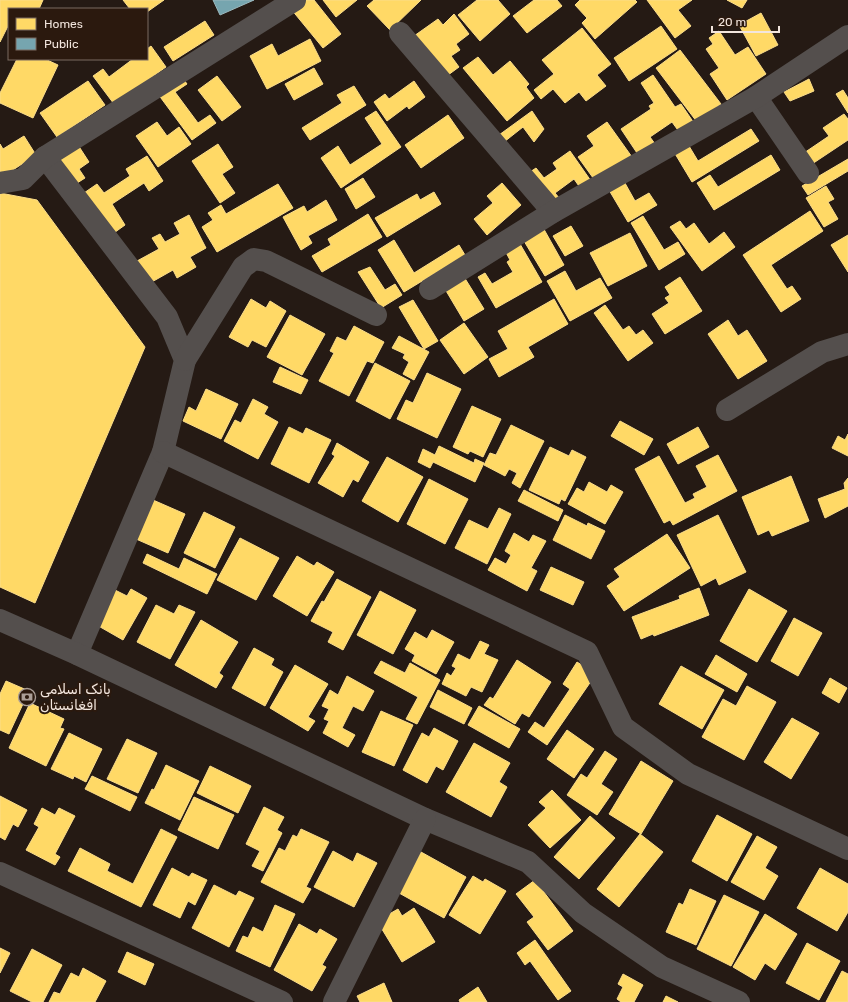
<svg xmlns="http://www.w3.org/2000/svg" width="848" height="1002" font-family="Rubik,Vazirmatn,sans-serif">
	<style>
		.homes { fill: #ffd966; stroke: #fbdd8a }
		.public { fill: #76a5af; stroke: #9bb8bd }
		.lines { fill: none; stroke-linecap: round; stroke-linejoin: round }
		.minor { stroke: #544f4d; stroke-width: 22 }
		.labels { text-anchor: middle; stroke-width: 4; stroke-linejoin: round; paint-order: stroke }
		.poi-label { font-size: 14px; fill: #f2e5dd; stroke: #2b190e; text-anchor: start }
	</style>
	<rect width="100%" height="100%" fill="#251a14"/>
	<!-- homes -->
	<g class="homes">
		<path d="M0,0H43L39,9H9V27L8,26L0,42Z"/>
		<path d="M123,0H164L147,12V9H130Z"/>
		<path d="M302,0H314L341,34L323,48L291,9Z"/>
		<path d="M323,0H357L336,17Z"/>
		<path d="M374,0H421L390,30L367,6Z"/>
		<path d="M477,0H498L510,14L480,41L458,15Z"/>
		<path d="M534,0H557L562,6L527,33L513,16Z"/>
		<path d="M580,0H635L637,2L595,39L582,23L587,18L575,5Z"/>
		<path d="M647,0H692L678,10L691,26L675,38Z"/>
		<path d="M727,0H747L742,8Z"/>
		<path d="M761,13L778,45L756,56L739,25Z"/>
		<path d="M454,14L469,34L456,44L460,50L451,56L459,67L444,78L414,36L438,19L443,25Z"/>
		<path d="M205,21L214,35L173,61L164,47Z"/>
		<path d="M661,26L677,49L629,81L614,58Z"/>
		<path d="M582,28L611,64L597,75L606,86L586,101L579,92L565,103L553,89L541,99L534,90L554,74L542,60Z"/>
		<path d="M719,31L735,55L748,47L766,74L727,100L710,74L719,68L706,49L713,44L709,38Z"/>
		<path d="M310,39L321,61L267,89L250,56L272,44L278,56Z"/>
		<path d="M151,46L166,67L114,104L93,76L103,69L109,77L133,59H147V49Z"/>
		<path d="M680,50L721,104L697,122L656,68Z"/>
		<path d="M478,57L493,75L510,61L529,84L526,87L534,98L507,121L463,68Z"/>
		<path d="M17,59H45L58,65L33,118L0,103V93Z"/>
		<path d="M314,68L323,84L294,100L285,84Z"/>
		<path d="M653,75L675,107L681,104L694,123L680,133L672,122L650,137L658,148L641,159L621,129L651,109L649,106L654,103L641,83Z"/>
		<path d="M217,76L241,107L222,121L198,90Z"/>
		<path d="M182,77L187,84L175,92L198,123L210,115L216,123L192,140L158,94Z"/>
		<path d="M809,79L814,91L790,101L784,92Z"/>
		<path d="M88,81L105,105L57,137L40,113Z"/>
		<path d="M414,81L425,97L409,109L407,106L387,121L374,102L385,94L389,99Z"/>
		<path d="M354,86L366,105L310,140L302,128L342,103L337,95Z"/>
		<path d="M843,90L848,98V113L836,94Z"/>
		<path d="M376,111L401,147L341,188L321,158L338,146L350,165L382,144L365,118Z"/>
		<path d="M532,111L544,129L534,142L523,127L504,142L499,135Z"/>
		<path d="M844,114L848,119V140L809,166L801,155L829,136L823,128Z"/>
		<path d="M448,115L464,138L421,168L405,145Z"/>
		<path d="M157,122L167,136L179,127L191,144L158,167L136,136Z"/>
		<path d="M607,122L632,157L596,182L578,157L594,146L587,136Z"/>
		<path d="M751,129L759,141L692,182L671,147L689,146L698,161Z"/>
		<path d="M24,136L36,155L2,177L0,174V144L3,149Z"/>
		<path d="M218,144L233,167L222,174L235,193L220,203L192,161Z"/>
		<path d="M78,145L89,162L79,169L85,178L74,185L57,159Z"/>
		<path d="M570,151L591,181L581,189L574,179L555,193L560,199L552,206L527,174L536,168L544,178L557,169L553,163Z"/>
		<path d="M771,155L780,170L714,210L697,183L710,175L718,187Z"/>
		<path d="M147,156L163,181L149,191L144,183L112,204L125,225L111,235L84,193L97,184L104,193L130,176L126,169Z"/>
		<path d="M848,159V171L808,195L802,186Z"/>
		<path d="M621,176L635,201L649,193L657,205L628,222L606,185Z"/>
		<path d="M363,178L375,197L356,209L345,189Z"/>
		<path d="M502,183L521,205L487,235L474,219L493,203L487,196Z"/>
		<path d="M278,184L293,208L217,252L202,227L213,220L208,213L221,205L226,214Z"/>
		<path d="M826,186L834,199L828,202L838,219L824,227L806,198Z"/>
		<path d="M434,192L441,204L387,237L375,218L417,194L420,200Z"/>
		<path d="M0,193L37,200L145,347L35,603L0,587Z"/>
		<path d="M326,200L337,220L308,236L312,243L301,250L283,217L304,206L307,212Z"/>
		<path d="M810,211L823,231L771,265L787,289L792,286L801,299L781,312L743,255Z"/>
		<path d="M368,214L382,237L322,272L312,256L331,245L328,239Z"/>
		<path d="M189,215L206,248L190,257L196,267L177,278L173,270L150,283L137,261L159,249L152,238L160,234L165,242L180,234L174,223Z"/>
		<path d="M643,216L664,250L678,242L685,254L659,270L631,223Z"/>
		<path d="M680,221L686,229L694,223L709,244L724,232L735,247L702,271L670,227Z"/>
		<path d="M541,224L564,265L545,276L521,236Z"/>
		<path d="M571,226L583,246L565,256L553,236Z"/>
		<path d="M630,233L647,266L608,286L590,253Z"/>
		<path d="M848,235V272L831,245Z"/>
		<path d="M516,237L542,282L496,308L478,277L485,273L492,284L513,272L507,262L510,260L502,245Z"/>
		<path d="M394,240L414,273L459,245L465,255L404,292L378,250Z"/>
		<path d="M370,267L385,290L395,284L402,295L381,308L358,272Z"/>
		<path d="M565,271L576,291L600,278L612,298L570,321L547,281Z"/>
		<path d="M461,272L484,309L464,321L442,284Z"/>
		<path d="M680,277L702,311L665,334L652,314L669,303L665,298L670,295L665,287Z"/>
		<path d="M251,299L266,308L270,301L286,311L266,347L252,340L248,347L229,337Z"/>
		<path d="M554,299L568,324L528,347L534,357L499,377L489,359L508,349L498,331Z"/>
		<path d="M413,300L438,341L424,349L399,307Z"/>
		<path d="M605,305L623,330L629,326L636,335L643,330L653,343L628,361L594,313Z"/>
		<path d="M290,315L325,334L302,375L267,357Z"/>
		<path d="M728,320L738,336L747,330L767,361L738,379L708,334Z"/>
		<path d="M464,323L488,357L464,374L440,340Z"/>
		<path d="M354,326L384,342L373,363L367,361L349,396L319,381L334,353L330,351L337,337L346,341Z"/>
		<path d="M399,336L429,352L414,380L403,374L409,362L403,358L405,354L392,348Z"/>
		<path d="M375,363L410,381L390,419L356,401Z"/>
		<path d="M280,367L308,380L301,394L273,382Z"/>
		<path d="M427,373L461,389L437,438L397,419L406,400L413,403Z"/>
		<path d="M206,389L238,404L221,439L183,421L189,407L196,411Z"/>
		<path d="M253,399L268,407L264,414L278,422L258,459L224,441L235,420L241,423Z"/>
		<path d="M472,406L501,419L483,457L470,451L468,454L453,447Z"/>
		<path d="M620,421L653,439L644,455L611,436Z"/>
		<path d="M511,425L544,441L520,488L512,483L517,473L509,469L505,476L484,465L490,453L496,455Z"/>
		<path d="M289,427L303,434L306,428L331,440L309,483L271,464Z"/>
		<path d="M698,427L709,447L678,464L667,444Z"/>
		<path d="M848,434V456L832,448L838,436L845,440Z"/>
		<path d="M337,443L369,462L358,482L353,479L343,497L318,483L335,456L332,454Z"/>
		<path d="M439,446L474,463L475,459L484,463L475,482L433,462L430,468L418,462L423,449L435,455Z"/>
		<path d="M550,447L569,456L572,450L586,457L565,501L561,499L559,504L529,490Z"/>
		<path d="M718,455L737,491L673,525L670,520L664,523L635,469L659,456L685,503L695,498L693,494L707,487L696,466Z"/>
		<path d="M387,457L423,477L398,522L362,501Z"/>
		<path d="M791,476L809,521L772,536L769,530L758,535L742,497Z"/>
		<path d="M848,478V506L825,518L818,499L845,489L844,483Z"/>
		<path d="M429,479L468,499L445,544L407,524Z"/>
		<path d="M589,482L607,492L611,485L623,492L605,524L568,504L577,488L584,492Z"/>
		<path d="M524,490L563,510L558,521L518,501Z"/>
		<path d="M153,500L185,514L168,553L136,539Z"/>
		<path d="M499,508L511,514L487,564L455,548L469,520L488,529Z"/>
		<path d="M204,512L235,527L215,568L184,553Z"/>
		<path d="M565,515L587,526L588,523L605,531L591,559L553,540Z"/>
		<path d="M718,515L746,572L719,585L716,578L701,586L677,535Z"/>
		<path d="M514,533L529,542L533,535L546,541L531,568L537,571L527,591L488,570L495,558L506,564L511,555L505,551Z"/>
		<path d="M667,534L690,568L624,611L607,586L620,577L614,569Z"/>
		<path d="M240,538L279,558L256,600L217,580Z"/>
		<path d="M147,554L179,569L184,558L217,574L207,594L143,563Z"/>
		<path d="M297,556L314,566L317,562L334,572L307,616L273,596Z"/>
		<path d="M551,567L584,582L573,605L540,590Z"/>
		<path d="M337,579L371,597L343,650L328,642L333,632L311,621L322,601L324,602Z"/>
		<path d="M699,588L709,615L654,636L653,634L641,639L632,617L680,599L679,596Z"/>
		<path d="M131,589L147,598L123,640L95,624L115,590L127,596Z"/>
		<path d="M749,589L787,611L757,662L720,641Z"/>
		<path d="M380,591L416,610L393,654L357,635Z"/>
		<path d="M156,605L174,614L179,605L195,612L170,659L137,642Z"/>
		<path d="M794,618L822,633L798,676L771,661Z"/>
		<path d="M201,620L238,642L219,673L223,676L216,688L175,665Z"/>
		<path d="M432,630L454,642L436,674L412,661L415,655L405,649L415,632L427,639Z"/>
		<path d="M480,641L489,645L484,654L498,660L482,692L471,687L466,696L442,684L447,673L451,676L456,668L452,666L458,654L470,660Z"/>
		<path d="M254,648L274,659L271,665L283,672L265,706L232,688Z"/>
		<path d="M716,655L747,674L737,692L705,674Z"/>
		<path d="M517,660L551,682L529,717L522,713L515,724L484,705L490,697L493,699Z"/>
		<path d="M381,661L405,673L410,663L440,680L417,724L406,719L418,697L374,673Z"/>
		<path d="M577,662L596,674L547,745L528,732L535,722L544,728L570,689L563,684Z"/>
		<path d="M295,665L328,684L308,717L315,721L308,731L270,708Z"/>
		<path d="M681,666L724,690L702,729L659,704Z"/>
		<path d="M347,676L374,691L363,711L353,706L342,728L355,735L348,747L323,733L329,721L324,719L329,709L322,706L330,690L338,695Z"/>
		<path d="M830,678L847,688L839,703L822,693Z"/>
		<path d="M6,681L29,691L9,734L0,730V694Z"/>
		<path d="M747,686L776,702L744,760L702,737L723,699L736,706Z"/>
		<path d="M438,690L472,708L464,724L430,707Z"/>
		<path d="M30,703L64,719L60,728L64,729L46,766L9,748Z"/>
		<path d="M479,706L520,729L509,748L468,725Z"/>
		<path d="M381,711L413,725L394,766L362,752Z"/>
		<path d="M792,718L819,733L791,779L764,762Z"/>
		<path d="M434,728L458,741L443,770L436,766L427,783L403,770L422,733L429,737Z"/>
		<path d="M567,730L594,749L574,778L547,759Z"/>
		<path d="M69,733L102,749L86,782L74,776L73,779L51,769Z"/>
		<path d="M127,739L157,753L138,793L107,779Z"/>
		<path d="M474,743L510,763L499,782L507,787L491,817L446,792Z"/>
		<path d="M605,751L617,759L601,784L613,792L597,815L567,795L581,774L587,778Z"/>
		<path d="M641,761L673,781L641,834L609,814Z"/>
		<path d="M166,765L199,781L180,820L145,803L152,789L154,790Z"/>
		<path d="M210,766L251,786L238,813L197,793Z"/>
		<path d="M92,776L137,797L130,811L85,789Z"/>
		<path d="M552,790L581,820L550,848L528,825L546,808L539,802Z"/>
		<path d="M0,796L27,810L18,827L13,824L5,840L0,837Z"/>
		<path d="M194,797L234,815L218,849L178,830Z"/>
		<path d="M264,807L284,817L277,830L282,833L263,871L252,866L260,851L246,844Z"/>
		<path d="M42,808L55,815L59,808L75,816L55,854L60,857L55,865L26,850L39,827L34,824Z"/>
		<path d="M717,815L752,834L727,881L692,861Z"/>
		<path d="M590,816L615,838L579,879L554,857Z"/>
		<path d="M161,829L177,837L141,907L68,871L80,848L110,864L107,871L133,884Z"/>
		<path d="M301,829L329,842L306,887L311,889L303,903L261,882L279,848L285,851L293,835L297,837Z"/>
		<path d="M640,834L663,852L619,907L597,889Z"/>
		<path d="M757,836L777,847L765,868L778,876L764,900L731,882Z"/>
		<path d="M333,851L353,862L357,853L377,863L354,907L314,887Z"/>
		<path d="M421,852L466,877L444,918L399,893Z"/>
		<path d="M172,868L189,877L192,873L207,880L195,905L188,901L180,918L153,905Z"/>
		<path d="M820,868L848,884V912L837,931L797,908Z"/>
		<path d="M473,876L483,882L485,879L506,891L480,934L449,915Z"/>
		<path d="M535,880L573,931L548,950L527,922L534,917L516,894Z"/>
		<path d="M214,885L236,896L239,891L254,898L229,947L192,928Z"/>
		<path d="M690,889L716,901L696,945L666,932L679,903L683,905Z"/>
		<path d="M724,895L759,912L731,966L697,949Z"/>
		<path d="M275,905L295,914L270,967L236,951L243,936L248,938L253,927L263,932Z"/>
		<path d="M414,908L435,942L402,962L377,921L398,909L402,916Z"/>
		<path d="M765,914L797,934L775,970L765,963L755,980L733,967Z"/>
		<path d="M299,924L317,934L320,929L337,939L322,965L326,967L312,991L274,970Z"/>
		<path d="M535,940L571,991L558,1000L530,961L525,965L517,953Z"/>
		<path d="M807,943L840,961L819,1000L786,983Z"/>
		<path d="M0,948L10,953L0,973Z"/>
		<path d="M32,949L62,965L43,1002H32L10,991Z"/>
		<path d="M127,952L154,964L145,985L118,972Z"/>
		<path d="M83,968L106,981L95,1002H49L54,992L60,994L71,973L79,977Z"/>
		<path d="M842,971L848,974V1002H826Z"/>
		<path d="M623,974L643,985L634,1002H621L617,999L623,987L618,984Z"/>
		<path d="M384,983L392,1002H360L357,996Z"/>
		<path d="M478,987L487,1002H460L459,1000Z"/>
		<path d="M666,996L678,1002H663Z"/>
	</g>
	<!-- public -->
	<path class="public" d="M213,0H254L220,15Z"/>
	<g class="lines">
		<!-- minor -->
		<g class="minor">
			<path d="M400,33L553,212"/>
			<path d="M756,97L808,173"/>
			<path d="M45,157L167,317L185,360L163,452L77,654"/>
			<path d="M0,183L23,179L45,157L295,0"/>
			<path d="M430,289L553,212L756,97L848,36"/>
			<path d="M185,360L243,267L254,259L266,261L376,315"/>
			<path d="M727,410L822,352L848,344"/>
			<path d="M163,452L587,652L623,727L688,774L848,849"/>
			<path d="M0,620L77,654L425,819L528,862L583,913L662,967L739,1002"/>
			<path d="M0,873L282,1002"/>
			<path d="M334,1002L425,819"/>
		</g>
	</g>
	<!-- icons -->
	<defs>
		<g id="bank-ring" transform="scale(0.9)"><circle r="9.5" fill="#2b190e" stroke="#aa9e97" stroke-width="1.5"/><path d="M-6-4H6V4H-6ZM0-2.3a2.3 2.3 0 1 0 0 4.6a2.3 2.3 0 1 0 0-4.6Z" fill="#aa9e97"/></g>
	</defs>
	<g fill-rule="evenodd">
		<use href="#bank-ring" x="27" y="697"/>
	</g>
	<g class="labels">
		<!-- poi labels -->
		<g class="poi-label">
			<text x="40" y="694">بانک اسلامی<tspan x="40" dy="16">افغانستان</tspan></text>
		</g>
	</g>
	<!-- legend -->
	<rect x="8" y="8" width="140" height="52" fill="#2b190e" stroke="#7b6b61"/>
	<rect x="16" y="18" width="20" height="12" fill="#ffd966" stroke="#7b6b61"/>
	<text x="44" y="28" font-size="12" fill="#f2e5dd">Homes</text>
	<rect x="16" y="38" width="20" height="12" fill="#76a5af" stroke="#7b6b61"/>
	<text x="44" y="48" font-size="12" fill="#f2e5dd">Public</text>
	<!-- scale -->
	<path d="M712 26v6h67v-6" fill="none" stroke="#f2e5dd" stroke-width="2"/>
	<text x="718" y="26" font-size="12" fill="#f2e5dd" stroke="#2b190e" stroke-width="3" paint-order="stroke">20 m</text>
</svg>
